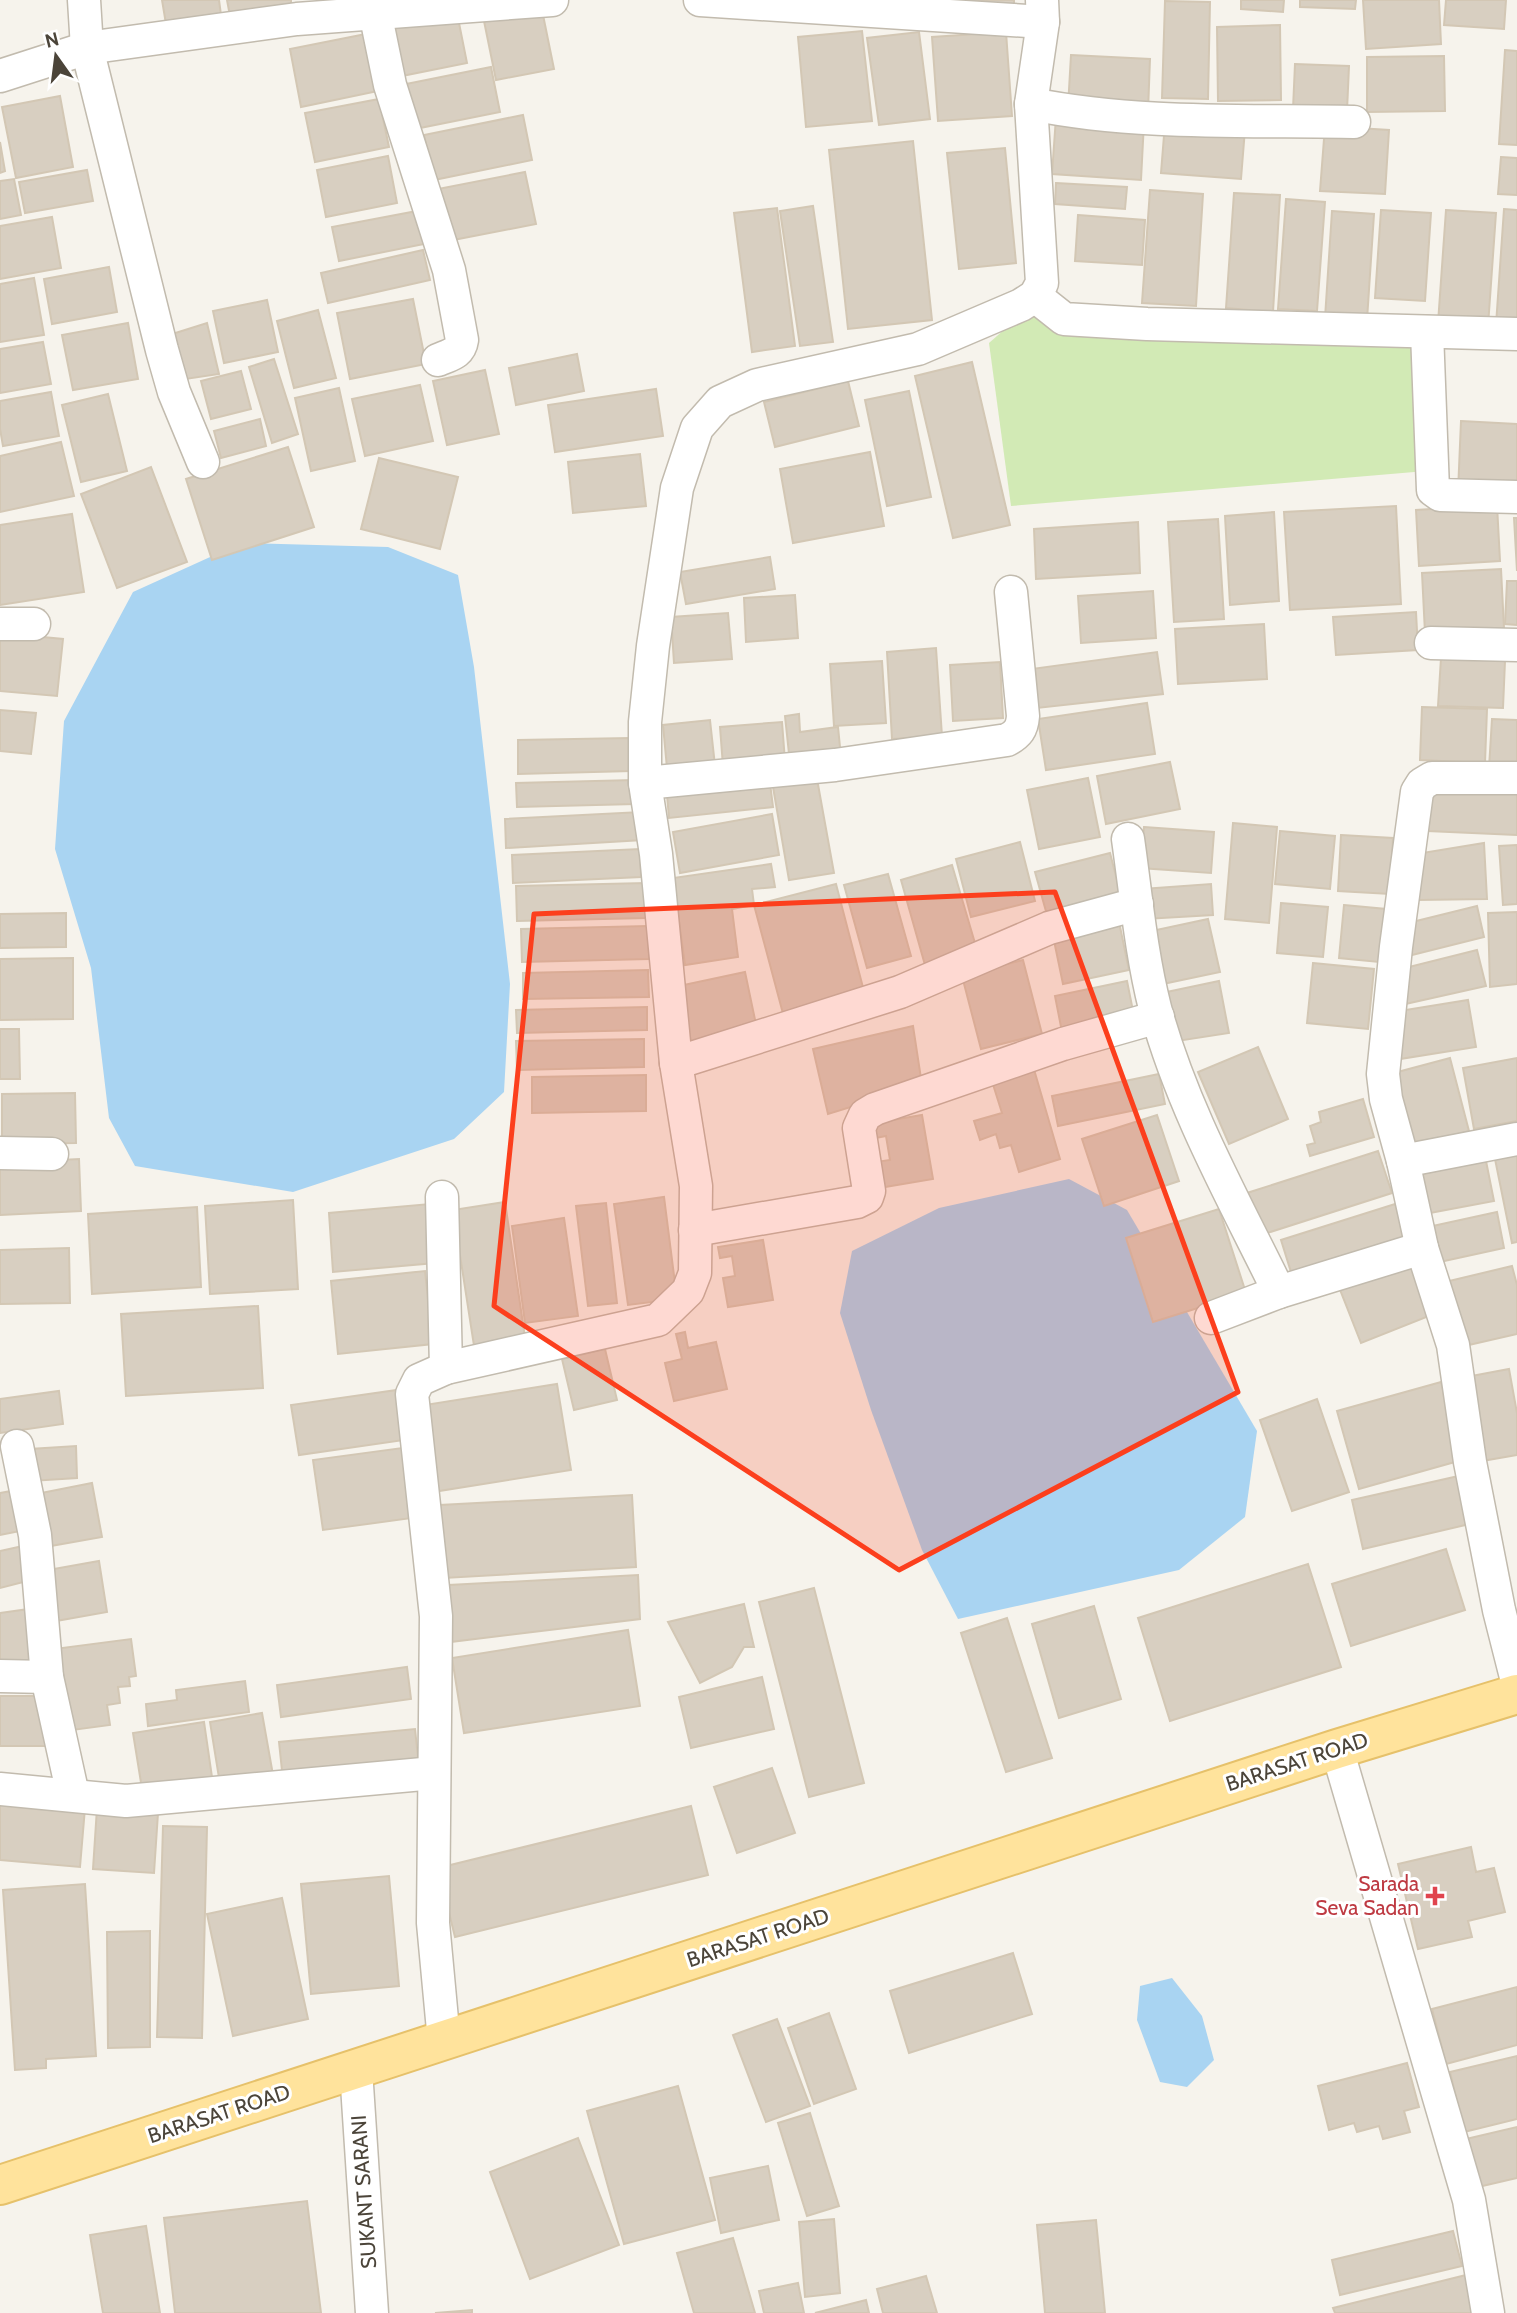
<svg xmlns="http://www.w3.org/2000/svg" width="1517" height="2313" font-family="Cabin,sans-serif">
	<style>
		.green { fill: #d2eab5 }
		.water { fill: #a9d4f2 }
		.building { fill: #d8cfc1; stroke: #d3c7b4; stroke-width: 2 }
		.lines { fill: none; stroke-linecap: round; stroke-linejoin: round }
		.street-casing { stroke: #c2bbae; stroke-width: 35 }
		.primary-casing { stroke: #e6c16a; stroke-width: 42 }
		.street { stroke: #fff; stroke-width: 32 }
		.primary { stroke: #ffe39c; stroke-width: 38 }
		.marked { fill: #fc3f1d; fill-opacity: 0.2; stroke: #fc3f1d; stroke-width: 5; stroke-linejoin: round }
		.health-dot { fill: #e0444e; stroke: #fff; stroke-width: 2.5 }
		.labels { text-anchor: middle; stroke-width: 6; stroke-linejoin: round; paint-order: stroke }
		.street-label { font-size: 21px; fill: #4b4439; stroke: #fff }
		.health-label { font-size: 21px; fill: #be3a42; stroke: #fff; text-anchor: end }
	</style>
	<rect width="100%" height="100%" fill="#f6f3ec"/>
	<!-- green -->
	<path class="green" d="M1031,306L1416,324L1426,471L1011,506L989,343Z"/>
	<!-- water -->
	<g class="water">
		<path d="M241,543L388,547L458,575L474,667L510,984L504,1092L454,1139L293,1192L135,1166L109,1118L91,968L55,849L64,721L133,592Z"/>
		<path d="M1069,1179L1127,1210L1257,1431L1245,1517L1179,1570L958,1619L922,1550L871,1410L840,1313L852,1251L939,1208Z"/>
		<path d="M1172,1978L1202,2016L1214,2060L1187,2087L1160,2082L1137,2020L1140,1986Z"/>
	</g>
	<!-- building -->
	<g class="building">
		<path d="M162,0H219L221,15L166,24Z"/>
		<path d="M227,0H291V4L230,16Z"/>
		<path d="M956,0H1014V10L956,11Z"/>
		<path d="M1241,0H1284L1283,12L1241,9Z"/>
		<path d="M1300,0H1356L1355,9L1300,7Z"/>
		<path d="M1363,0H1439L1441,44L1366,49Z"/>
		<path d="M1446,0H1506L1504,29L1444,25Z"/>
		<path d="M1165,1L1210,2L1208,99L1162,98Z"/>
		<path d="M542,10L554,69L496,80L484,21Z"/>
		<path d="M457,13L467,63L392,78L382,28Z"/>
		<path d="M1280,25L1281,100L1218,101L1217,27Z"/>
		<path d="M862,31L872,121L806,127L798,37Z"/>
		<path d="M919,32L930,119L879,125L867,38Z"/>
		<path d="M1006,32L1012,116L938,121L932,37Z"/>
		<path d="M366,34L378,91L301,107L290,49Z"/>
		<path d="M1505,50L1517,51V145L1499,144Z"/>
		<path d="M1071,55L1150,59L1148,111L1068,107Z"/>
		<path d="M1444,56L1445,111L1367,112V57Z"/>
		<path d="M1295,64L1349,66L1347,111L1293,109Z"/>
		<path d="M491,67L500,112L410,130L401,85Z"/>
		<path d="M60,96L73,167L16,178L2,107Z"/>
		<path d="M379,99L389,147L315,162L305,113Z"/>
		<path d="M523,115L532,160L434,180L424,135Z"/>
		<path d="M1056,117L1144,122L1141,180L1052,174Z"/>
		<path d="M1165,123L1245,129L1241,179L1161,173Z"/>
		<path d="M1325,126L1389,130L1385,194L1320,191Z"/>
		<path d="M913,141L932,320L848,329L829,150Z"/>
		<path d="M0,142L5,171L0,173Z"/>
		<path d="M1005,148L1016,263L959,269L947,153Z"/>
		<path d="M388,156L397,203L326,217L317,170Z"/>
		<path d="M1501,157L1517,158V195L1498,194Z"/>
		<path d="M87,170L93,201L25,213L19,182Z"/>
		<path d="M525,172L536,224L448,241L438,189Z"/>
		<path d="M14,179L21,215L0,219V181Z"/>
		<path d="M1056,183L1127,187L1125,209L1055,204Z"/>
		<path d="M1150,190L1203,194L1196,306L1142,303Z"/>
		<path d="M1234,193L1280,195L1273,312L1226,308Z"/>
		<path d="M1286,199L1325,202L1317,311L1278,309Z"/>
		<path d="M813,206L833,342L800,346L780,211Z"/>
		<path d="M777,208L795,346L752,352L734,213Z"/>
		<path d="M1504,209L1517,210V326L1496,325Z"/>
		<path d="M1381,210L1431,213L1425,301L1375,298Z"/>
		<path d="M1446,210L1496,213L1488,326L1438,323Z"/>
		<path d="M417,211L424,244L339,261L332,227Z"/>
		<path d="M1332,211L1374,214L1367,320L1325,318Z"/>
		<path d="M1078,215L1145,220L1142,265L1075,261Z"/>
		<path d="M52,217L61,268L0,279V226Z"/>
		<path d="M423,250L430,280L328,303L321,273Z"/>
		<path d="M109,267L117,312L52,324L44,279Z"/>
		<path d="M34,278L44,335L0,342V284Z"/>
		<path d="M413,299L426,364L350,379L337,313Z"/>
		<path d="M267,300L278,352L224,363L213,311Z"/>
		<path d="M318,310L336,378L294,388L277,321Z"/>
		<path d="M128,323L138,379L73,390L62,335Z"/>
		<path d="M207,323L219,374L179,380L166,336Z"/>
		<path d="M43,342L51,384L0,393V349Z"/>
		<path d="M577,354L584,391L516,405L509,368Z"/>
		<path d="M274,359L298,434L272,443L249,367Z"/>
		<path d="M972,362L1010,525L953,538L915,376Z"/>
		<path d="M485,370L499,434L447,445L433,381Z"/>
		<path d="M241,371L251,409L211,419L201,381Z"/>
		<path d="M848,381L859,426L775,447L764,402Z"/>
		<path d="M420,385L433,441L365,456L352,399Z"/>
		<path d="M339,388L355,461L311,471L295,398Z"/>
		<path d="M656,389L663,436L555,452L548,405Z"/>
		<path d="M909,391L931,497L887,506L865,400Z"/>
		<path d="M51,392L59,436L3,446L0,429V401Z"/>
		<path d="M108,394L127,471L81,482L62,405Z"/>
		<path d="M260,419L266,446L221,458L214,431Z"/>
		<path d="M1461,421L1517,424V495L1458,492Z"/>
		<path d="M61,442L74,496L0,512V456Z"/>
		<path d="M288,447L314,527L212,560L186,479Z"/>
		<path d="M870,452L884,526L793,543L780,469Z"/>
		<path d="M640,454L646,506L573,513L568,462Z"/>
		<path d="M379,458L458,477L440,549L361,529Z"/>
		<path d="M151,467L187,562L117,588L81,494Z"/>
		<path d="M1497,505L1500,561L1419,566L1416,510Z"/>
		<path d="M1396,506L1401,604L1290,610L1284,512Z"/>
		<path d="M1274,512L1279,601L1230,605L1225,516Z"/>
		<path d="M72,514L84,592L0,605V525Z"/>
		<path d="M1514,518H1517V571Z"/>
		<path d="M1218,519L1224,619L1174,622L1168,522Z"/>
		<path d="M1138,522L1140,573L1036,579L1034,529Z"/>
		<path d="M770,557L775,589L686,604L680,572Z"/>
		<path d="M1501,569L1504,628L1425,633L1422,573Z"/>
		<path d="M1507,581H1517V625L1505,624Z"/>
		<path d="M1153,591L1156,638L1081,643L1078,596Z"/>
		<path d="M795,595L798,638L746,642L744,598Z"/>
		<path d="M1416,612L1418,650L1336,655L1333,617Z"/>
		<path d="M728,613L732,659L674,663L671,617Z"/>
		<path d="M1264,624L1267,679L1178,684L1175,629Z"/>
		<path d="M0,633L63,639L57,696L0,691Z"/>
		<path d="M936,648L942,736L892,739L887,652Z"/>
		<path d="M1157,652L1163,694L1028,709L1024,670Z"/>
		<path d="M1441,658L1505,661L1503,708L1438,706Z"/>
		<path d="M882,661L886,723L834,726L830,664Z"/>
		<path d="M1000,662L1003,718L953,721L950,665Z"/>
		<path d="M1147,703L1155,754L1046,770L1038,719Z"/>
		<path d="M1422,707L1487,709L1485,763L1420,760Z"/>
		<path d="M0,710L36,713L31,754L0,751Z"/>
		<path d="M799,714L800,732L838,727L841,757L790,763L785,716Z"/>
		<path d="M1492,719L1517,720V769L1489,768Z"/>
		<path d="M710,720L716,775L668,779L663,725Z"/>
		<path d="M782,722L785,761L723,766L720,727Z"/>
		<path d="M630,738L631,771L518,774V740Z"/>
		<path d="M1170,762L1180,809L1106,824L1097,776Z"/>
		<path d="M1088,778L1100,837L1039,849L1027,790Z"/>
		<path d="M817,779L834,873L789,880L773,787Z"/>
		<path d="M634,780L635,804L517,807L516,783Z"/>
		<path d="M770,783L773,807L669,818L667,795Z"/>
		<path d="M1430,790L1517,794V835L1428,831Z"/>
		<path d="M641,812L643,840L506,848L505,819Z"/>
		<path d="M772,814L779,855L680,873L673,832Z"/>
		<path d="M1233,823L1277,827L1269,923L1225,919Z"/>
		<path d="M1144,827L1214,832L1211,873L1140,868Z"/>
		<path d="M1280,831L1335,836L1330,889L1275,884Z"/>
		<path d="M1341,835L1393,838L1390,894L1338,891Z"/>
		<path d="M1020,842L1035,901L971,917L956,859Z"/>
		<path d="M1484,843L1487,899L1418,900L1416,854Z"/>
		<path d="M1517,845V904L1503,905L1499,846Z"/>
		<path d="M640,849L641,877L513,883L512,855Z"/>
		<path d="M1110,853L1123,903L1049,922L1035,872Z"/>
		<path d="M771,864L775,887L752,889L754,905L732,909L738,957L685,965L673,878Z"/>
		<path d="M952,865L977,950L925,965L901,880Z"/>
		<path d="M888,874L911,956L867,968L844,885Z"/>
		<path d="M646,883V918L517,921L516,886Z"/>
		<path d="M836,884L866,999L785,1021L754,905Z"/>
		<path d="M1211,884L1213,915L1145,919L1143,889Z"/>
		<path d="M1281,903L1328,907L1323,957L1277,953Z"/>
		<path d="M1344,905L1386,909L1379,962L1339,958Z"/>
		<path d="M1477,906L1484,937L1408,956L1400,925Z"/>
		<path d="M1517,912V984L1490,987L1488,913Z"/>
		<path d="M66,913V947L0,948V914Z"/>
		<path d="M1118,917L1129,970L1063,984L1052,931Z"/>
		<path d="M1208,919L1220,972L1158,985L1147,932Z"/>
		<path d="M648,926L649,959L522,962L521,929Z"/>
		<path d="M1477,950L1486,986L1401,1005L1397,970Z"/>
		<path d="M73,958V1019L0,1020V959Z"/>
		<path d="M1023,960L1042,1034L981,1049L962,976Z"/>
		<path d="M1313,963L1374,969L1368,1029L1307,1023Z"/>
		<path d="M648,970L649,997L523,999V973Z"/>
		<path d="M745,972L758,1034L692,1047L679,986Z"/>
		<path d="M1127,981L1135,1021L1063,1037L1055,996Z"/>
		<path d="M1219,981L1229,1033L1171,1042L1157,994Z"/>
		<path d="M1468,1000L1476,1047L1400,1059L1393,1012Z"/>
		<path d="M647,1007V1030L517,1033L516,1010Z"/>
		<path d="M913,1026L922,1085L828,1114L813,1049Z"/>
		<path d="M0,1029H19L20,1079H0Z"/>
		<path d="M644,1039V1067L517,1070L516,1041Z"/>
		<path d="M1258,1047L1288,1119L1229,1144L1198,1072Z"/>
		<path d="M1450,1058L1469,1131L1410,1147L1390,1074Z"/>
		<path d="M1517,1058V1121L1474,1129L1463,1068Z"/>
		<path d="M1033,1066L1060,1159L1019,1172L1011,1145L1000,1148L996,1134L980,1140L974,1121L1002,1113L991,1078Z"/>
		<path d="M1159,1074L1165,1104L1058,1126L1052,1096Z"/>
		<path d="M646,1075V1111L532,1113V1077Z"/>
		<path d="M75,1093L76,1143L2,1144V1094Z"/>
		<path d="M1363,1099L1374,1137L1310,1156L1307,1145L1315,1143L1310,1126L1321,1122L1319,1112Z"/>
		<path d="M922,1115L933,1179L873,1189L869,1163L890,1160L886,1136L865,1140L863,1125Z"/>
		<path d="M1157,1115L1179,1181L1104,1206L1082,1139Z"/>
		<path d="M1378,1151L1392,1193L1261,1235L1247,1193Z"/>
		<path d="M1517,1155V1242L1512,1243L1495,1159Z"/>
		<path d="M79,1159L81,1211L0,1215V1163Z"/>
		<path d="M1486,1161L1494,1201L1419,1215L1411,1176Z"/>
		<path d="M664,1197L677,1299L628,1305L614,1204Z"/>
		<path d="M293,1200L298,1289L210,1294L205,1206Z"/>
		<path d="M505,1202L526,1344L475,1352L453,1210Z"/>
		<path d="M606,1203L617,1303L588,1306L576,1206Z"/>
		<path d="M430,1204L435,1263L333,1272L329,1213Z"/>
		<path d="M1395,1204L1409,1249L1295,1285L1281,1240Z"/>
		<path d="M197,1207L201,1287L92,1294L88,1214Z"/>
		<path d="M1219,1209L1246,1293L1153,1322L1126,1238Z"/>
		<path d="M1497,1212L1504,1248L1435,1263L1428,1227Z"/>
		<path d="M564,1218L578,1316L525,1323L512,1226Z"/>
		<path d="M763,1240L773,1300L728,1307L723,1278L735,1276L732,1256L720,1258L718,1247Z"/>
		<path d="M69,1248L70,1303L0,1304V1250Z"/>
		<path d="M1411,1253L1434,1314L1361,1343L1337,1282Z"/>
		<path d="M1512,1266L1517,1285V1334L1460,1347L1445,1282Z"/>
		<path d="M425,1271L433,1344L338,1354L331,1281Z"/>
		<path d="M258,1306L263,1388L126,1396L121,1314Z"/>
		<path d="M685,1332L688,1348L716,1342L727,1389L674,1401L665,1363L682,1359L676,1334Z"/>
		<path d="M605,1349L617,1400L574,1410L562,1359Z"/>
		<path d="M1509,1369L1517,1413V1455L1482,1461L1466,1377Z"/>
		<path d="M1441,1382L1462,1460L1359,1489L1337,1411Z"/>
		<path d="M557,1384L571,1470L439,1491L425,1405Z"/>
		<path d="M404,1389L411,1439L299,1455L291,1405Z"/>
		<path d="M59,1391L63,1424L0,1433V1399Z"/>
		<path d="M1317,1399L1349,1492L1292,1511L1260,1420Z"/>
		<path d="M76,1446L77,1478L31,1481L30,1449Z"/>
		<path d="M402,1448L412,1518L323,1530L313,1460Z"/>
		<path d="M1463,1475L1474,1523L1363,1549L1352,1500Z"/>
		<path d="M92,1483L102,1537L45,1547L36,1494Z"/>
		<path d="M11,1491L20,1531L0,1535V1493Z"/>
		<path d="M632,1495L636,1567L444,1578L440,1505Z"/>
		<path d="M23,1546L31,1580L0,1588V1551Z"/>
		<path d="M1446,1549L1465,1610L1351,1646L1332,1584Z"/>
		<path d="M99,1561L107,1612L56,1621L48,1570Z"/>
		<path d="M1308,1564L1341,1667L1170,1721L1138,1618Z"/>
		<path d="M638,1575L640,1619L450,1642L449,1585Z"/>
		<path d="M814,1588L864,1783L809,1797L759,1602Z"/>
		<path d="M744,1604L754,1647H744L732,1667L700,1683L668,1622Z"/>
		<path d="M1094,1606L1121,1699L1059,1718L1032,1624Z"/>
		<path d="M29,1609L36,1662L0,1667V1613Z"/>
		<path d="M1007,1618L1052,1758L1006,1772L961,1633Z"/>
		<path d="M628,1630L640,1706L464,1733L452,1658Z"/>
		<path d="M131,1639L136,1676L129,1677L130,1686L118,1687L120,1703L107,1705L110,1725L65,1731L54,1649Z"/>
		<path d="M407,1667L411,1699L281,1717L277,1685Z"/>
		<path d="M762,1677L774,1729L691,1748L679,1697Z"/>
		<path d="M245,1681L249,1712L148,1726L146,1704L177,1700L176,1690Z"/>
		<rect x="0" y="1696" width="50" height="50"/>
		<path d="M262,1713L273,1775L220,1784L210,1722Z"/>
		<path d="M204,1722L213,1784L143,1795L133,1733Z"/>
		<path d="M415,1729L419,1766L283,1780L279,1742Z"/>
		<path d="M772,1768L795,1833L737,1853L714,1787Z"/>
		<path d="M0,1801L85,1808L80,1867L0,1860Z"/>
		<path d="M691,1806L708,1875L455,1937L438,1868Z"/>
		<path d="M97,1808L158,1813L154,1873L93,1869Z"/>
		<path d="M163,1826L207,1827L202,2038L157,2037Z"/>
		<path d="M1471,1847L1476,1872L1494,1868L1505,1912L1468,1921L1472,1937L1418,1949L1398,1864Z"/>
		<path d="M389,1876L399,1986L311,1994L301,1884Z"/>
		<path d="M85,1884L96,2056L46,2059V2068L15,2070L3,1890Z"/>
		<path d="M282,1898L308,2019L233,2036L207,1914Z"/>
		<path d="M150,1931V2047L108,2048L107,1932Z"/>
		<path d="M1013,1953L1032,2014L909,2053L890,1991Z"/>
		<path d="M1517,1987V2045L1446,2064L1432,2009Z"/>
		<path d="M829,2013L856,2089L814,2104L788,2028Z"/>
		<path d="M777,2019L810,2106L766,2122L733,2035Z"/>
		<path d="M1517,2056V2119L1464,2132L1450,2072Z"/>
		<path d="M1407,2063L1419,2107L1404,2111L1410,2132L1383,2139L1379,2126L1357,2132L1354,2123L1329,2130L1318,2086Z"/>
		<path d="M678,2086L715,2220L624,2244L587,2111Z"/>
		<path d="M810,2113L839,2206L807,2216L778,2123Z"/>
		<path d="M1517,2127V2178L1478,2187L1466,2139Z"/>
		<path d="M578,2138L619,2245L530,2279L490,2172Z"/>
		<path d="M768,2166L779,2220L721,2233L710,2178Z"/>
		<path d="M307,2201L321,2313H175L164,2218Z"/>
		<path d="M834,2219L840,2293L805,2297L799,2222Z"/>
		<path d="M1096,2220L1105,2313H1045L1037,2225Z"/>
		<path d="M146,2226L160,2313H103L90,2235Z"/>
		<path d="M1453,2231L1462,2266L1340,2295L1332,2260Z"/>
		<path d="M733,2238L755,2313H694L677,2253Z"/>
		<path d="M1470,2274L1479,2313H1335L1333,2308Z"/>
		<path d="M926,2276L937,2313H883L877,2289Z"/>
		<path d="M798,2283L804,2313H764L759,2291Z"/>
		<path d="M866,2300L869,2313H815Z"/>
		<path d="M472,2310V2313H435Z"/>
	</g>
	<g class="lines">
		<!-- street casing -->
		<g class="street-casing">
			<g id="street">
				<path d="M84,0L87,48L162,350L174,392L203,462"/>
				<path d="M700,0L1043,22"/>
				<path d="M375,12L390,85L449,270L462,340C460,354 449,355 438,360"/>
				<path d="M0,76L87,48L297,19L552,0"/>
				<path d="M1031,104C1137,125 1247,120 1354,122"/>
				<path d="M1035,296L1064,319L1147,324L1517,334"/>
				<path d="M1427,332L1433,490L1440,495L1517,497"/>
				<path d="M0,624H34"/>
				<path d="M1431,643L1517,645"/>
				<path d="M1517,778H1432L1422,784L1417,792L1396,947L1383,1074L1386,1099L1403,1161L1422,1248L1453,1345L1470,1462L1499,1610L1517,1681"/>
				<path d="M645,783L835,765L1007,740C1018,734 1022,729 1023,716L1011,592"/>
				<path d="M1128,839C1136,895 1141,953 1155,1008C1182,1108 1234,1200 1279,1292"/>
				<path d="M676,1063L900,992L1049,928L1137,904"/>
				<path d="M0,1153L52,1154"/>
				<path d="M1403,1161L1517,1139"/>
				<path d="M442,1197L446,1368"/>
				<path d="M695,1230L857,1202L867,1197L869,1191L859,1128L865,1115L875,1109L1063,1044L1158,1017"/>
				<path d="M1211,1318L1279,1292L1422,1248"/>
				<path d="M17,1446L35,1535L47,1677L73,1795"/>
				<path d="M0,1676L47,1677"/>
				<path d="M1337,1749L1469,2200L1488,2313"/>
				<path d="M0,1789L126,1801L434,1773"/>
				<path d="M444,2041L433,1923L436,1616L412,1394L419,1380L446,1368L658,1320L688,1291L695,1273L696,1186L676,1063L656,854L645,783V722L653,646L677,488L697,428L720,402L757,385L918,349L1021,305L1035,296L1042,283L1031,104L1043,22L1042,0"/>
				<path d="M356,2070L372,2313"/>
			</g>
		</g>
		<!-- primary casing -->
		<g class="primary-casing">
			<path id="primary" d="M0,2185L1337,1749L1517,1694"/>
		</g>
		<!-- street -->
		<use href="#street" class="street"/>
		<!-- primary -->
		<use href="#primary" class="primary"/>
	</g>
	<!-- marked area -->
	<path class="marked" d="M1055,892L1238,1392L899,1570L494,1306L534,914Z"/>
	<!-- markers -->
	<path class="health-dot" d="M1431.5 1885.5h7v7h7v7h-7v7h-7v-7h-7v-7h7z"/>
	<g class="labels">
		<!-- street labels -->
		<g class="street-label">
			<text transform="translate(1297 1762) rotate(-18)" y="7">BARASAT ROAD</text>
			<text transform="translate(758 1938) rotate(-18)" y="7">BARASAT ROAD</text>
			<text transform="translate(219 2114) rotate(-18)" y="7">BARASAT ROAD</text>
			<text transform="translate(364 2192) rotate(-94)" y="7">SUKANT SARANI</text>
		</g>
		<!-- health labels -->
		<g class="health-label">
			<text x="1419" y="1891">Sarada<tspan x="1419" dy="24">Seva Sadan</tspan></text>
		</g>
	</g>
	<!-- north arrow -->
	<g transform="translate(56 56) rotate(346)" stroke="#ffffff" stroke-width="5" paint-order="stroke">
	<path d="M0-5L12 26L0 18L-12 26Z" fill="#4b4439"/>
	<text y="-10" font-size="19" font-weight="bold" text-anchor="middle" fill="#4b4439">N</text>
	</g>
</svg>
